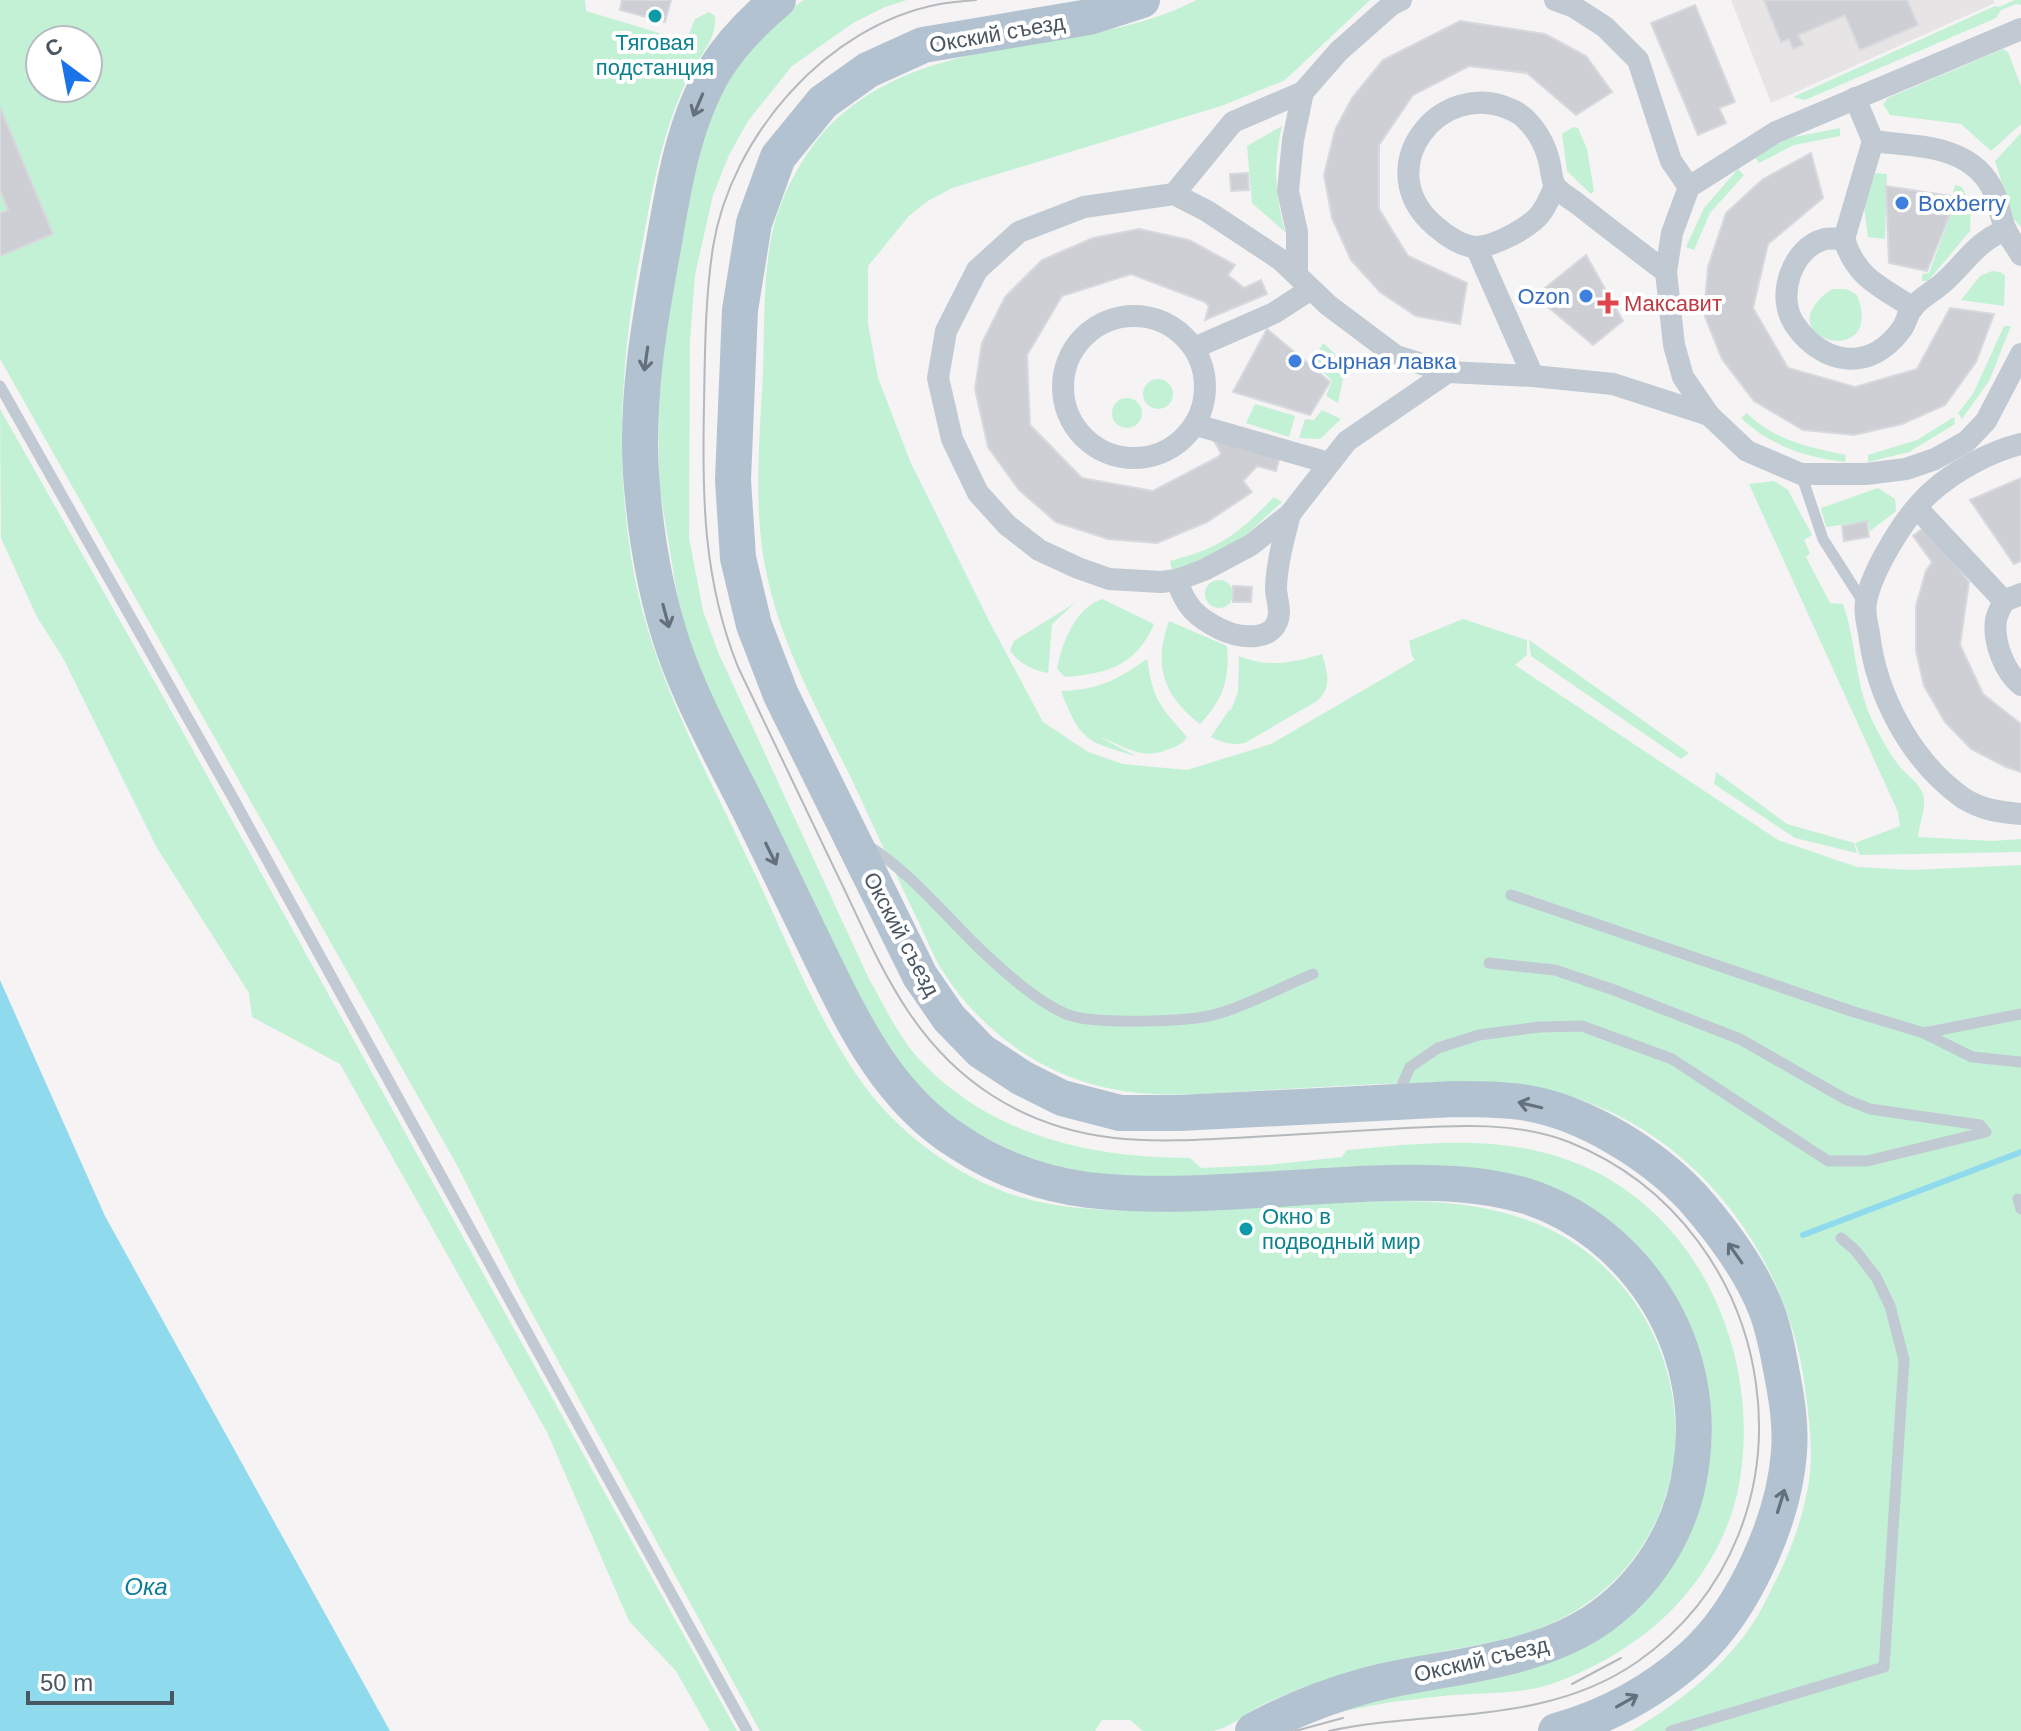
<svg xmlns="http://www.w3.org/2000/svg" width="2021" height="1731" font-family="Helvetica,sans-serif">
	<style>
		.education { fill: #e6e4e5 }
		.green { fill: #c3f1d5; fill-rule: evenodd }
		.water { fill: #90daee }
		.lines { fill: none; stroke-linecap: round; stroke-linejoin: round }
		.stream { stroke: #90daee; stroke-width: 6 }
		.building { fill: #cdcfd5; stroke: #d7d9de; stroke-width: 2 }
		.service { stroke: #c1cad2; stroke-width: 11 }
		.minor { stroke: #c1cad2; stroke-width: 22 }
		.primary { stroke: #b3c2d1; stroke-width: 36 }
		.tram { stroke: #b5b8bd; stroke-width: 2 }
		.oneway { stroke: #64717d }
		.culture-dot { fill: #0f9aa8; stroke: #fff; stroke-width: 3 }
		.shop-dot { fill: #3f7fe0; stroke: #fff; stroke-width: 3 }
		.health-dot { fill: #e0444e; stroke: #fff; stroke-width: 3 }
		.labels { text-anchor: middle; stroke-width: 8; stroke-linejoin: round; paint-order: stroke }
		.street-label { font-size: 22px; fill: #4a5661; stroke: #fff }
		.culture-label { font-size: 22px; fill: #0d838f; stroke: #fff }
		.shop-label { font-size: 22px; fill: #366cbe; stroke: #fff; text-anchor: start }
		.health-label { font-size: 22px; fill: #be3a42; stroke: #fff; text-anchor: start }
		.water-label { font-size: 24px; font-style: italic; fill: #0c7c9b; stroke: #fff }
	</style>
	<rect width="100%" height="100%" fill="#f5f3f3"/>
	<!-- education -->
	<path class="education" d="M1731,0H1993L1995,3L1771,103Z"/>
	<!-- green -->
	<g class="green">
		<path d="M0,0H585L586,11L686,41L695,19L709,12L715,16C717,40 699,56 688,78C659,136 650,205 638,267C620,368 615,472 634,574C654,679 709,776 754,872C788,943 817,1020 863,1084C899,1134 960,1179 1020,1197C1083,1215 1150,1211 1215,1208C1261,1205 1308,1204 1355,1202C1448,1198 1546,1203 1614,1277C1656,1321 1678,1383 1675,1443C1671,1525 1621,1595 1545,1626C1515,1639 1482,1644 1450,1650C1414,1657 1377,1666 1341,1676C1314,1683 1287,1693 1262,1705C1246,1713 1230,1728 1213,1731C1191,1731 1165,1731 1143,1731L1130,1720H1102L1095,1731H760L520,1291L458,1167L0,359ZM40,40H88V88H40Z"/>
		<path d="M804,0H907L885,7L853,23L792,66L748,121L729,155L713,195L695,275L690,339L689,538L703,611L718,652L869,979C884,1005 897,1034 917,1057C988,1135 1089,1158 1190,1158L1201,1168L1268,1165L1342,1157L1347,1150C1432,1142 1517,1132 1596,1172C1707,1228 1761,1365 1739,1485C1727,1550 1683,1610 1629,1645C1604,1662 1576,1676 1548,1685C1522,1693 1496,1693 1470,1694C1444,1695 1418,1699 1392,1702C1368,1706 1344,1711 1321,1716L1621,1623L1709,1401L1580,1201L1157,1178L1091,1177L1034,1163L952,1120L915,1085L858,999L719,712L695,658L680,612L659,484L658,399L662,353L691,181L705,130L736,64L793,7Z"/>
		<path d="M1197,0H1370L1285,80L1224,105L952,188L926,202L909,216L868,266V324L878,378L910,461L990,623L1043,722L1088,752L1123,764L1187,770L1271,744L1415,660L1412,656L1409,641L1463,619L1527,640V655L1515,665L1778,840L1857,867L1911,870L2021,865V1731H1632C1676,1704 1715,1675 1747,1632C1758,1618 1766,1600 1774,1584C1789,1555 1801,1524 1807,1492C1814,1460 1810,1427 1806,1395C1791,1261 1701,1136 1569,1096C1518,1080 1470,1081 1418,1083C1362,1084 1306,1088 1250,1091C1177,1096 1114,1101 1046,1066C1005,1045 969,1012 944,973C934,958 927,940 919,923C899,881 879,839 860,797C825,722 780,648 765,566C753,502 760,435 763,371C765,321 762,267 776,218C786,186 808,147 832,123C933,27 1081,59 1197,0Z"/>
		<path d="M2015,0H2021V5L2016,4L2001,10L1996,18L1805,100L1793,97L1995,6L1999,7Z"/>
		<path d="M2003,49L2008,52L2021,86V124L1991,151L1961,124L1890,115L1883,104L1888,98Z"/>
		<path d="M1282,126C1273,165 1275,194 1285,232L1252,203L1247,146Z"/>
		<path d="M1573,127L1578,128L1587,149L1594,191L1591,194L1567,171L1562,134Z"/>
		<path d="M1840,128V136L1794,145L1759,163L1754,156L1789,138Z"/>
		<path d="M2021,133V227L2013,218L1995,161Z"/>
		<path d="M1738,169L1744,175L1710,213L1694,250L1686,247L1704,208Z"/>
		<path d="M1876,173L1887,174L1885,239L1868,237L1863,200Z"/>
		<path d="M1955,185L1962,187L1971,206L1970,231L1928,281H1922V274L1929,273L1957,198L1953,192Z"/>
		<path d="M1992,271L2000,272L2005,276L2004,306L1961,300L1980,276Z"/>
		<path d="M1832,289H1846L1857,295C1887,373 1760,338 1832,289Z"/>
		<path d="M2004,326H2011L1989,381L1962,419L1958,413L1973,394Z"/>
		<path d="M1323,343L1346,364L1338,403L1326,396L1332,381L1313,361Z"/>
		<circle cx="1158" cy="394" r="15"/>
		<circle cx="1127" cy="413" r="15"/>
		<path d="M1255,404L1295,416L1289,437L1246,423Z"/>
		<path d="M0,409L179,725L737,1731H710L676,1671L629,1621L547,1432L340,1064L252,1017L249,993L157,848L63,658L37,617L1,538Z"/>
		<path d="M1322,410L1341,419L1320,439L1299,438L1305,419L1314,420Z"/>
		<path d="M1747,413C1774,440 1809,448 1846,455L1845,462C1805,457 1771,446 1741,418Z"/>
		<path d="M1954,417L1955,424L1909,452L1868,462V455L1917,440Z"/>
		<path d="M1774,481L1788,490L1812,535L1804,540L1810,553L1806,557L1830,603L1843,604C1856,641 1855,682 1871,718C1879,735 1888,751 1899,766C1907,775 1918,782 1923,794C1927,806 1919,825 1918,837L1992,841L2021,839V852L1860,855L1855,843L1900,826L1898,812L1749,484Z"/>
		<path d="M1878,488L1895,499L1896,511L1870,531L1868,521L1826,527L1821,508Z"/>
		<path d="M1274,497L1282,502L1246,535L1215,557L1172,571L1170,561C1221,548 1238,534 1274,497Z"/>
		<circle cx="1219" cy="594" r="14"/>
		<path d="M1102,599L1154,624C1136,666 1106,674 1065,677L1057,669C1062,642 1075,609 1102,599Z"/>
		<path d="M1075,603L1052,624L1048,673C1032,670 1019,664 1010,650L1014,641Z"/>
		<path d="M1169,621L1227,646C1230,678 1223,700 1200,724C1163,696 1153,665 1169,621Z"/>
		<path d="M1529,640L1689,753L1681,759L1531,656Z"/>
		<path d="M1322,654C1327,672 1333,687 1317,701L1250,740L1245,739L1250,741C1237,747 1223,743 1211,737L1229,710H1231L1238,692L1239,656C1268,668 1292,663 1322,654Z"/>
		<path d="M1147,659C1154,702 1159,705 1187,737C1182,745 1175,747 1166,750C1141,761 1123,745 1100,737L1136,756C1086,742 1080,740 1061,691C1098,690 1117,680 1147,659Z"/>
		<path d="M1716,772L1787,824L1854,843L1857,853L1795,838L1714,784Z"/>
	</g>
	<!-- water -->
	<path class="water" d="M0,980L105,1216L390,1731H0Z"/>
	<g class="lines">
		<!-- stream -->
		<path class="stream" d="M1803,1235L2021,1152"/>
	</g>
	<!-- building -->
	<g class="building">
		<path d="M622,0H671L665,22L620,10Z"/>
		<path d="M1764,0H1907L1918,25L1860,50L1845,15L1798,35L1803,45L1793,49L1789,39L1781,42Z"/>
		<path d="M1695,5L1735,102L1719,108L1726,123L1698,135L1651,23Z"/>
		<path d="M1460,21L1545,34L1586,56L1612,92L1576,115L1527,73L1469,66L1413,95L1379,145V209L1408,256L1467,283L1460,324L1416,316L1380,292L1351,260L1332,218L1324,175L1335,130L1352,98L1383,60Z"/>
		<path d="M0,107L53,234L0,256V213L8,210L0,190Z"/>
		<path d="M1811,153L1823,198L1768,244L1753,308L1788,368L1855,387L1917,369L1950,308L1994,314L1976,362L1945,405L1902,424L1854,435L1803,430L1754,401L1722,359L1704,314L1708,267L1726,213L1763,179Z"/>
		<path d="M1248,173L1249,190L1231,191L1230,174Z"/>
		<path d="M1886,186L1957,197L1927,271L1889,263Z"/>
		<path d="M1139,229L1189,240L1235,265L1228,275L1244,288L1261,280L1267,294L1205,320L1209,306L1205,302L1131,274L1062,296L1027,355L1030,425L1082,478L1153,491L1218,457L1221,453L1214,441L1280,456L1276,471L1257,466L1243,481L1252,492L1207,522L1157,543L1108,539L1056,522L1019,490L988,447L975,389L982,343L1005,297L1042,260L1093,238Z"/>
		<path d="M1586,255L1623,321L1593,345L1535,296Z"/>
		<path d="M1267,329L1330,382L1310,415L1233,392Z"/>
		<path d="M2021,478V561L2014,564L1970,500Z"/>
		<path d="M1867,521L1869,537L1844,541L1842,526Z"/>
		<path d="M1926,526L1969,582L1960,645L1983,694L2021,724V772L2006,767L1971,749L1945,722L1924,686L1916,651V606L1926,571L1932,562L1913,536Z"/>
		<path d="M1233,586L1252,587L1251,602H1233Z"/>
	</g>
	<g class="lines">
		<!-- service -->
		<g class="service">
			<path d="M0,386L233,798L747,1731"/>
			<path d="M1801,474L1823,539L1865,605"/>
			<path d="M867,845C913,874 944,915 983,952C1008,975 1035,1000 1066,1014C1091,1025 1189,1022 1217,1014C1249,1005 1281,987 1313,974"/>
			<path d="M1511,895L1851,1011L1924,1033L2021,1014"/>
			<path d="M1924,1033L1972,1057L2021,1062"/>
			<path d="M1397,1097L1410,1067L1438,1048L1479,1035L1539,1027L1582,1026L1672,1059L1828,1161H1867L1986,1132L1980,1125L1870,1109L1845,1099L1740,1039L1614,990L1555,970L1489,963"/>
			<path d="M2018,1199L2021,1209"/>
			<path d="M1671,1731L1884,1667L1904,1360L1890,1306L1876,1277L1855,1250L1841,1238"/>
		</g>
		<!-- minor -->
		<g class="minor">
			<path d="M1555,0L1574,7L1605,27L1638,60L1671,161L1689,187"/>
			<path d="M2021,29L1776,132L1689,187L1672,233L1666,272L1674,345L1683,377L1709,415L1747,451L1801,474H1866L1906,469L1935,459L1967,441L1986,421L2021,354"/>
			<path d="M1855,98L1873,141L1844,239C1838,239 1830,238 1825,239C1792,247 1775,297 1795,325C1824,366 1870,372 1901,330C1906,324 1907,315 1912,308C1921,297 1936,290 1945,281C1967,261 1977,241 2006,230"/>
			<path d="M1873,141C1918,147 1972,144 1994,192C1999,203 2000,216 2005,228C2009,238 2016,246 2021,255"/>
			<path d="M1555,186C1551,195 1547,205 1541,213C1530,228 1496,245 1478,247C1464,248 1445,235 1435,226C1368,169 1440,76 1512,110C1529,117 1543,139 1548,157C1551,165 1551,179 1555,186C1560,193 1573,200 1579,205C1608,228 1637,250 1666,272"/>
			<path d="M1174,194L1233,122L1303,92L1339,51L1391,5L1401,0"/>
			<path d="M1844,239C1856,278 1880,286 1913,308"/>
			<path d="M1476,247L1533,376"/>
			<path d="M1297,275V232L1288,191L1293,140L1303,92"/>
			<circle cx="1134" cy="387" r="71"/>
			<path d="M1194,348L1274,313L1311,289"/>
			<path d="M1448,372L1347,441L1290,514L1251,545L1204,570L1177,580L1161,582L1109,579L1078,568L1039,550L1007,525L978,493L952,439L938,378L946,331L977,270L1019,232L1084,207L1174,194L1207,211L1281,260L1328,305L1396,356L1448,372L1533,376L1613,384L1709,415"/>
			<path d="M1196,425L1329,463"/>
			<path d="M2021,444C1989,452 1954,471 1930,493C1905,516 1872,570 1866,602C1864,612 1867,623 1869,633C1876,695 1911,761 1963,798C1982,810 1999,812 2021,814"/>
			<path d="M1917,508L2004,601"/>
			<path d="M1177,580C1185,606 1196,617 1220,629C1241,639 1278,643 1279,612C1279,604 1276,596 1276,587C1277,563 1284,537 1290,514"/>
			<path d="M2021,594L2004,601C2001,607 1997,614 1996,620C1993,642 2004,671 2021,685"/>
		</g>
		<!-- primary -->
		<g class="primary">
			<path d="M778,0C753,21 731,43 714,71C684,123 674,183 664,242C650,318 636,396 641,474C645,532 655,593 674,649C695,709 728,766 756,823C776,864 796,905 816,947C852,1021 887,1098 960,1143C998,1168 1042,1184 1088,1190C1185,1201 1292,1185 1390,1183C1435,1182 1483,1183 1526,1196C1579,1213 1624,1249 1654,1295C1687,1346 1700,1406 1691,1466C1683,1529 1646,1588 1592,1623C1525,1665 1442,1666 1368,1685C1328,1696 1289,1711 1253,1731"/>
			<path d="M1142,0L1089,17L923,45L868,70L823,102L778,157L754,223L740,310L733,480L738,558L754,625L781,695L920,976L949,1018L981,1051L1022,1078L1062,1098L1120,1113H1180L1454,1099C1479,1099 1503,1099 1527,1103C1586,1113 1653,1155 1693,1198C1722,1231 1750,1268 1766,1309C1774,1329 1778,1352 1782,1374C1787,1400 1791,1425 1789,1452C1784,1520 1744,1610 1693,1656C1654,1691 1606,1717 1556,1731"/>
		</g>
		<!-- tram -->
		<g class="tram">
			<path d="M976,0C964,1 952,2 940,4C827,25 731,136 713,247C705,299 705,352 704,405C702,497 703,580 738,667C771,735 803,804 836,872C878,958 908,1042 993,1096C1077,1149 1157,1142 1252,1137C1303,1134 1355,1131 1406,1128C1460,1125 1518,1122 1569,1142C1784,1228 1830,1527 1637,1662C1545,1726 1433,1709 1329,1731"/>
			<path d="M1572,1684L1621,1658"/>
			<path d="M1295,1731L1343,1718"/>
		</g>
	</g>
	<!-- one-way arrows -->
	<defs><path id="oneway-shaft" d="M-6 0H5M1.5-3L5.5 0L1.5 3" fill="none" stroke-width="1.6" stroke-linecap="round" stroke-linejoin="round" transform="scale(2)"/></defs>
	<g class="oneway">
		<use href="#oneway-shaft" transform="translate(698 105) rotate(113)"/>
		<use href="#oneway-shaft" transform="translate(646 359) rotate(98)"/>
		<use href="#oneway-shaft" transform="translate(666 616) rotate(75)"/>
		<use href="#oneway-shaft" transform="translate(771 854) rotate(64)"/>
		<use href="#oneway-shaft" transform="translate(1530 1105) rotate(-167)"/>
		<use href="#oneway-shaft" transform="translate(1735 1253) rotate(-125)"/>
		<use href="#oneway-shaft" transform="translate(1781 1501) rotate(-73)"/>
		<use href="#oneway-shaft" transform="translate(1627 1701) rotate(-29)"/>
	</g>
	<!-- markers -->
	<g class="culture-dot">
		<circle cx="655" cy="16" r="8"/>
		<circle cx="1246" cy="1229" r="8"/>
	</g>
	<g class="shop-dot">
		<circle cx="1902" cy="203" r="8"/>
		<circle cx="1586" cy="296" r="8"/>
		<circle cx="1295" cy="361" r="8"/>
	</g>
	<path class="health-dot" d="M1604 291h8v8h8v8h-8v8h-8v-8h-8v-8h8z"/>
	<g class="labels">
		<!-- street labels -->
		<g class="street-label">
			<text transform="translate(997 33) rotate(-10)" y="8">Окский съезд</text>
			<text transform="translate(902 934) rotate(62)" y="8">Окский съезд</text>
			<text transform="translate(1481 1659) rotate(-13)" y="8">Окский съезд</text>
		</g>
		<!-- culture labels -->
		<g class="culture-label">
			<text x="655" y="50">Тяговая<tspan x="655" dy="25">подстанция</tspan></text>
			<text x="1262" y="1224" text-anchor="start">Окно в<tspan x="1262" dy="25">подводный мир</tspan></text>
		</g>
		<!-- shop labels -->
		<g class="shop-label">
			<text x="1918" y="211">Boxberry</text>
			<text x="1570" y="304" text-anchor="end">Ozon</text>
			<text x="1311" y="369">Сырная лавка</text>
		</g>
		<!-- health labels -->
		<g class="health-label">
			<text x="1624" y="311">Максавит</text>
		</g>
		<!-- water labels -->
		<g class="water-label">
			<text x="146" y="1595">Ока</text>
		</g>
	</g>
	<!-- north arrow -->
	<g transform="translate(64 64) rotate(328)"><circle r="38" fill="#ffffff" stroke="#b7bbc0" stroke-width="2"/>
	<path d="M0-6L14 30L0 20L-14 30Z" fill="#1a73e8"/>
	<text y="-12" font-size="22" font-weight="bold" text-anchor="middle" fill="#4a5661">С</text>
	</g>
	<!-- scale -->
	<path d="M28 1691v12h144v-12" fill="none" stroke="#4a5661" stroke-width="4"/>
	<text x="40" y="1691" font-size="24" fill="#4a5661" stroke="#ffffff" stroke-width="6" paint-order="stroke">50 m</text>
</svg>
